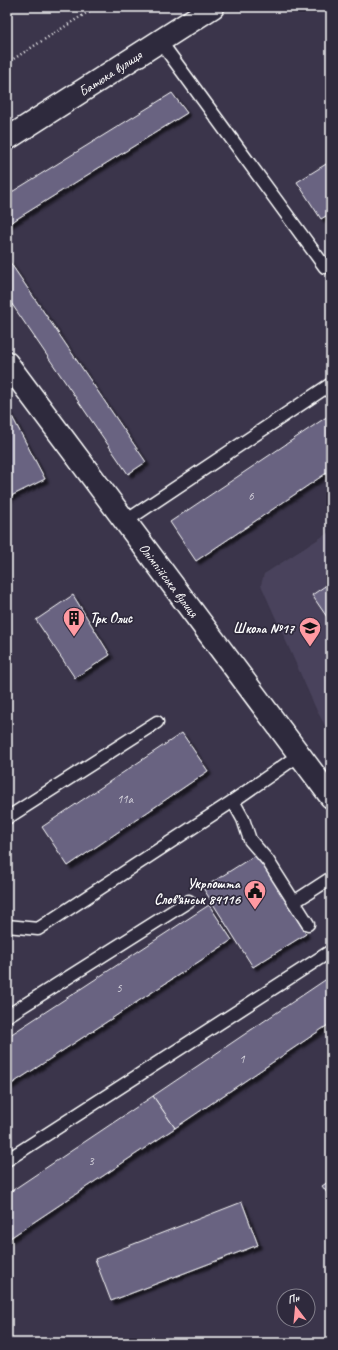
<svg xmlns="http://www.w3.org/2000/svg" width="338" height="1350" font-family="Caveat,sans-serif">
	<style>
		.built { fill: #49435b }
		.building { fill: #696381; stroke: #fff; filter: url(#shadow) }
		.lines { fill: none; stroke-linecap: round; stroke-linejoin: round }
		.service-casing { stroke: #fff; stroke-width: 15 }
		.minor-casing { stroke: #fff; stroke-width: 25 }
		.tertiary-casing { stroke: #fff; stroke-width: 25 }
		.path { stroke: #fff; stroke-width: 2.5; stroke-dasharray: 1 3; stroke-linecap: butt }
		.service { stroke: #2f2a3d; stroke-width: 12 }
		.minor { stroke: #2f2a3d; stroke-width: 22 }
		.tertiary { stroke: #2f2a3d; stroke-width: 22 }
		.labels { text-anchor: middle; stroke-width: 3.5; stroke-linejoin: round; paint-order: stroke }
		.number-label { font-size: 12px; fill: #dad8e0 }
		.street-label { font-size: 14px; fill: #fff; stroke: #2f2a3d }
		.poi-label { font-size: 14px; font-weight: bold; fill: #fff; stroke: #2f2a3d; text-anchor: end }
	</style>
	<defs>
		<filter id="shadow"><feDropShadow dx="3.5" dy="3.5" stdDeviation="1" flood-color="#0009"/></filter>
	</defs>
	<rect width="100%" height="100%" fill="#3b354b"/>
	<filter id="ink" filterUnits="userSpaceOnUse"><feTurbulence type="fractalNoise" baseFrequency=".025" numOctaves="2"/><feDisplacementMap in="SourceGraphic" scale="8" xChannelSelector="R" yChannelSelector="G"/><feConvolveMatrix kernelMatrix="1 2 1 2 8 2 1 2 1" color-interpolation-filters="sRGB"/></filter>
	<g filter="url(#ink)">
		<!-- built -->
		<path class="built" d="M331,531V736L317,711L261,585L264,574Z"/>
		<!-- building -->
		<g class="building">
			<path d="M172,93L187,113L7,225V195Z"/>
			<path d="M331,161V213L321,219L297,182Z"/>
			<path d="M7,258L146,462L128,474L7,297Z"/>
			<path d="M7,407L45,479L7,498Z"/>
			<path d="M331,414V470L196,561L170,522Z"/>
			<path d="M331,582V623L312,595Z"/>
			<path d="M73,595L110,655L75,678L36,620Z"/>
			<path d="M182,733L208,771L68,866L42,827Z"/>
			<path d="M257,854L306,934L253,967L203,888Z"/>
			<path d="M209,905L232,940L7,1087V1037Z"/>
			<path d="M331,976V1023L175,1128L153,1096Z"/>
			<path d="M153,1096L175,1128L7,1240V1194Z"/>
			<path d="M331,1180V1198L322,1186Z"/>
			<path d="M242,1202L258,1245L111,1301L95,1259Z"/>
		</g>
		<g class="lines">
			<!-- service casing -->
			<g class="service-casing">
				<g id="service">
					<path d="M160,41L325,267L331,263"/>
					<path d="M126,521L331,384"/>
					<path d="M233,801L243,819L250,840L268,861L308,924"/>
					<path d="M7,818L157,722"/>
					<path d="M294,902L331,878"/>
					<path d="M7,926L38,929L233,801L299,755"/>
					<path d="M7,1016L189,901"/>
					<path d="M7,1160L331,951"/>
				</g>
			</g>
			<!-- minor casing -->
			<g class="minor-casing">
				<path id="minor" d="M7,363L331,797"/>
			</g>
			<!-- tertiary casing -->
			<g class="tertiary-casing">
				<path id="tertiary" d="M7,139L213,7"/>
			</g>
			<!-- path -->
			<path class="path" d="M7,63L96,7"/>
			<!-- service -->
			<use href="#service" class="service"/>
			<!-- minor -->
			<use href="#minor" class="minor"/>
			<!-- tertiary -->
			<use href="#tertiary" class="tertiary"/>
		</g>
	</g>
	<!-- icons -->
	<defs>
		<g id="building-pin" transform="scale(1.15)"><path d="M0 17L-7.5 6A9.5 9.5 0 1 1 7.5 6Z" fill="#ff9aa2" stroke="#2f2a3d"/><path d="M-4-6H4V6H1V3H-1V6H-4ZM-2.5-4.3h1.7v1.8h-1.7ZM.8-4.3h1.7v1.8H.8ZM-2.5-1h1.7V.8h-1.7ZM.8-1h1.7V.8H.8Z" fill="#111"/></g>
		<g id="school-pin" transform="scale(1.15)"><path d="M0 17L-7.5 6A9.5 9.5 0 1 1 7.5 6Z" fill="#ff9aa2" stroke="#2f2a3d"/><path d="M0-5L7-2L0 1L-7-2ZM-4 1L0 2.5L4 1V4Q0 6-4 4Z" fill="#111"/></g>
		<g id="civic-pin" transform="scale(1.15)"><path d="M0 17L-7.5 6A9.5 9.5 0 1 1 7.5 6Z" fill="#ff9aa2" stroke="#2f2a3d"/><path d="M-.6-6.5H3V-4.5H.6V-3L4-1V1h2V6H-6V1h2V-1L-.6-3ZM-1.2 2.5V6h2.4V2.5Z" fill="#111"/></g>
	</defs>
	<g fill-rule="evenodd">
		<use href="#building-pin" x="74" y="618"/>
		<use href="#school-pin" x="310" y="628"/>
		<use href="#civic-pin" x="255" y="891"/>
	</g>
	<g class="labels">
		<!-- number labels -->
		<g class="number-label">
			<text x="251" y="500">6</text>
			<text x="125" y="803">11а</text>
			<text x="119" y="992">5</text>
			<text x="242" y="1063">1</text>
			<text x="91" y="1165">3</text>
		</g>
		<!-- street labels -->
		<g class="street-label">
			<text transform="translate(110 73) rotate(-33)" y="5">Батюка вулиця</text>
			<text transform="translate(169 580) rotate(53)" y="5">Олімпійська вулиця</text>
		</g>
		<!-- poi labels -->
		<g class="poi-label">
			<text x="90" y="623" text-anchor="start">Трк Олис</text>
			<text x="294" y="633">Школа №17</text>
			<text x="240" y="888">Укрпошта<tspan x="240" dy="16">Слов’янськ 84116</tspan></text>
		</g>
	</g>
	<!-- margin -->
	<rect width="338" height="1350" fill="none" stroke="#2f2a3d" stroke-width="24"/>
	<rect x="12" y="12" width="314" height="1326" fill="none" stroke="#fff" stroke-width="1.5" filter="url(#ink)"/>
	<!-- north arrow -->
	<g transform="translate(296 1308) rotate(344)"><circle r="19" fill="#2f2a3d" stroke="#827f8b"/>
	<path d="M0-3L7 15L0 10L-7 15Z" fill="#ff9aa2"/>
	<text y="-6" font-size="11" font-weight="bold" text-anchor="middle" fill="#ffffff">Пн</text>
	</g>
</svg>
